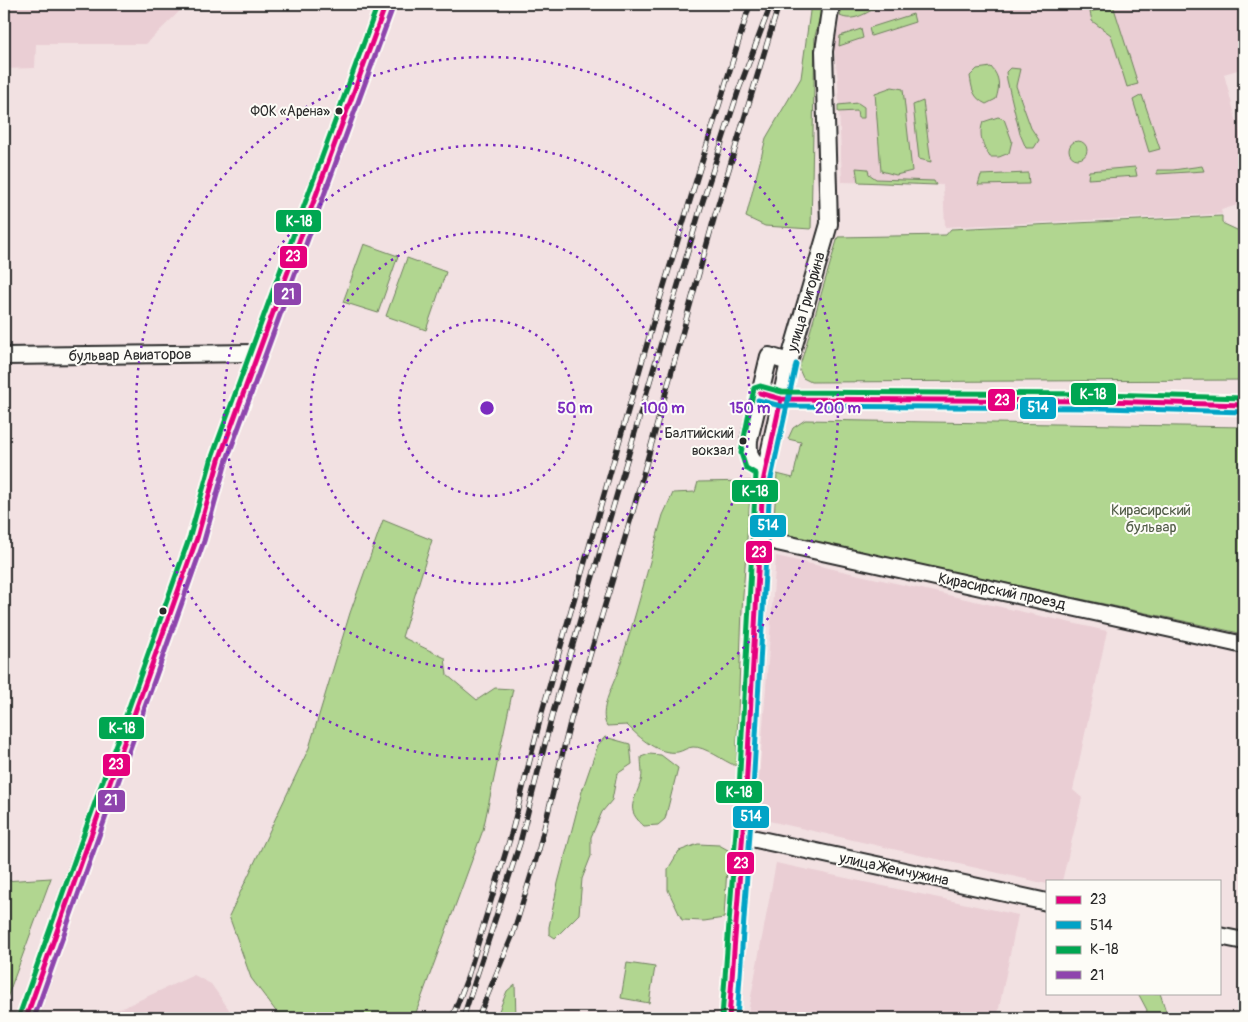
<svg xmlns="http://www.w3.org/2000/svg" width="1248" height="1022" font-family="Pangolin,sans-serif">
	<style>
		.built { fill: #eaced4 }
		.green { fill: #b1d690; stroke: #6e805e }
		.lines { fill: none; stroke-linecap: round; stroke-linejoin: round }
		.minor-casing { stroke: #2b2b2b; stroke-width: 20 }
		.minor { stroke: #fdfcf7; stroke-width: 16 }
		.rail-casing { stroke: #2b2b2b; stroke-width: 5.5 }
		.rail { stroke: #fdfcf7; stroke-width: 4; stroke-dasharray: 11; stroke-linecap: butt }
		.bus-1-casing { stroke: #fdfcf7; stroke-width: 9 }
		.bus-2-casing { stroke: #fdfcf7; stroke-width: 9 }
		.bus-3-casing { stroke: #fdfcf7; stroke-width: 9 }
		.bus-4-casing { stroke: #fdfcf7; stroke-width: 9 }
		.bus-1 { stroke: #e5007d; stroke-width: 5 }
		.bus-2 { stroke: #02a3c6; stroke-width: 5 }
		.bus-3 { stroke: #00a651; stroke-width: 5 }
		.bus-4 { stroke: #8e44ad; stroke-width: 5 }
		.ring { fill: none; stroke: #7b2cbf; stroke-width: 2.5; stroke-dasharray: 2.5 5 }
		.bus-dot { fill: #2b2b2b; stroke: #fdfcf7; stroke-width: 2 }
		.labels { text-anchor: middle; stroke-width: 4; stroke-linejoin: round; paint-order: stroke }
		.bus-label { font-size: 14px; fill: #2b2b2b; stroke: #fdfcf7; text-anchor: end }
		.street-label { font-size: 15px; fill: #2b2b2b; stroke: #fdfcf7 }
		.park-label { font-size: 15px; fill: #535e49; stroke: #fdfcf7 }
		.centre { fill: #7b2cbf; stroke: #fdfcf7; stroke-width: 2.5 }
		.ring-label { font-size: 15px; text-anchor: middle; font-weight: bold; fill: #7b2cbf; stroke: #fdfcf7; stroke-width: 4; stroke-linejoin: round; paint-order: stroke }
		.line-badge { stroke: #fdfcf7; stroke-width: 2 }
		.badge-label { font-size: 14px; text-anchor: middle; font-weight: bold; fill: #fff }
	</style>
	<rect width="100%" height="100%" fill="#f2e1e2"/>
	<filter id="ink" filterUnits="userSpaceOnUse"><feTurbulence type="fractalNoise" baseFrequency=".02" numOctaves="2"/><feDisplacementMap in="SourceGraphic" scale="10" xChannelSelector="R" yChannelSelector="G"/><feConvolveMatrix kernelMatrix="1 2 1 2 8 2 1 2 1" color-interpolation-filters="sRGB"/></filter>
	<g filter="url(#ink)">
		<!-- built -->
		<g class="built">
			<path d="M4,4H187L146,44H36L35,68L4,69Z"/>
			<path d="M843,4H1244V68L1224,74L1244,149V153L1237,162L1244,186V203L1221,210L1222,214L945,227L943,185L842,182L838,81L834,48Z"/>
			<path d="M776,556L1107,631L1073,790L1082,798L1062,881H1047V884L756,818Z"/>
			<path d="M776,863L1018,915L997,1018H747Z"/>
			<path d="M194,975L211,984L235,1018H88L120,1009Z"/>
		</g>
		<!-- green -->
		<g class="green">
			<path d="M811,4H823L815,36L811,229L765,226L746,217L766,138L801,78Z"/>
			<path d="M843,4H876V8C864,14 853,22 840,16Z"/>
			<path d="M1113,5L1138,84L1127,87L1111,35L1092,21L1090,12Z"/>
			<path d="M913,14L915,22L871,36L869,28Z"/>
			<path d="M861,29L863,38L839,46L840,36Z"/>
			<path d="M991,67C1000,77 1000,86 996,99L986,104C973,98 972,89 970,76L977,69Z"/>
			<path d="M1010,68L1020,69L1016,86L1031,128L1039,140L1034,148H1026L1020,134L1007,80L1006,72Z"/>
			<path d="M892,87L903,89L912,171L896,175L881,171L875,93Z"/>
			<path d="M1142,95L1160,149L1149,152L1133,100Z"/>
			<path d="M923,101L931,162L919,159L913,105Z"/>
			<path d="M858,103L864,107V118H858L857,111L838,112V105Z"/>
			<path d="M998,117L1004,119L1012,141L1009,153L999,157H990C983,146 978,135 983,122Z"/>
			<circle cx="1078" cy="150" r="9"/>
			<path d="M1202,166L1204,171L1157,174V170H1173Z"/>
			<path d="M1135,167L1137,176L1088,179L1089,171Z"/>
			<path d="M856,168L868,169L869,174L876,179L934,181L936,185L858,182Z"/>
			<path d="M1028,173L1029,184L978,185L981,175Z"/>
			<path d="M1222,216V223L1237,230H1244V380L811,382L803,378L799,369L838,237L946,235L951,229Z"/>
			<path d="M364,244L398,256L378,313L343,302Z"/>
			<path d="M407,258L446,272L426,330L386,316Z"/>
			<path d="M805,420L1244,427V634L773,533L777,474L793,478L801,442L788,439L793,428Z"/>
			<path d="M751,481L742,609L736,766C723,761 705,746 693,747C688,747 683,751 678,752C658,755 640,738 627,725L607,726C598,711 613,686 618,671C635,620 648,567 663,515L673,493L695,492L698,482Z"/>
			<path d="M383,520L432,540L402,637L445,658L447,675L477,700L495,688L513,689L483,830L414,1018H281L251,978L229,916L309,748L350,613Z"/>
			<path d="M605,737L630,744L632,764L617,774L612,800L602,812L591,837V856L582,879L579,914L555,938L549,934V927L558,883L582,791L598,745Z"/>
			<path d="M649,754L661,755L678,768L665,819L658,825L644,826C624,809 635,801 641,781C643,774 641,764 641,757Z"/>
			<path d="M698,844L719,845L728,850L724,918L704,921L682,920L668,890V869L679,851Z"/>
			<path d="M51,878L4,1006V881Z"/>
			<path d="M627,963L655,967L649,1003L621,998Z"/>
			<path d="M515,984L516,1018H496L507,991Z"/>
			<path d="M1138,993H1160L1168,1018H1145L1147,1010Z"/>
		</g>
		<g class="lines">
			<!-- minor casing -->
			<g class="minor-casing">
				<g id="minor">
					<path d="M4,356L257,353"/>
					<path d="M760,393L781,399L1103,401L1244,405"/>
					<path d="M764,470C750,461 748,456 749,440L769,356L789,362"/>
					<path d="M759,538L1244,645"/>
					<path d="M742,836L1047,902"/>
					<path d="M1219,936L1244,941"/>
					<path d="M26,1018L75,876L197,538L219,460L257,353L386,4"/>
					<path d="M729,1018L746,790L763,482L789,362L829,224L824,51L831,4"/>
				</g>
			</g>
			<!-- minor -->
			<use href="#minor" class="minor"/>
			<!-- rail casing -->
			<g class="rail-casing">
				<g id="rail">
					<path d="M452,1018L467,979L511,835L542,712L659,302L750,4"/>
					<path d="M463,1018L520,843L552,716L700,210L739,89L771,4"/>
					<path d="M478,1018L513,934L539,849L571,719L633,511L715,215L779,4"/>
				</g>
			</g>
			<!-- rail -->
			<use href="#rail" class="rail"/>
			<!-- bus-1 casing -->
			<g class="bus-1-casing">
				<g id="bus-1">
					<path d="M760,393L781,399L1103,401L1244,405"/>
					<path d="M26,1018L197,538L219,460L386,4"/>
					<path d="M729,1018L746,790L763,482L781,399"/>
				</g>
			</g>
			<!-- bus-2 casing -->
			<g class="bus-2-casing">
				<g id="bus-2">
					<path d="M758,400L781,406L1103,408L1244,412"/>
					<path d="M737,1018L753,790L770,483L796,364"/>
				</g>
			</g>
			<!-- bus-3 casing -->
			<g class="bus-3-casing">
				<g id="bus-3">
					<path d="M19,1016L190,536L212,457L378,4"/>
					<path d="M722,1017L739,790L756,474L746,468L741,453L754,388L760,386L782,392L1103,394L1244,398"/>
				</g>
			</g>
			<!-- bus-4 casing -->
			<g class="bus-4-casing">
				<path id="bus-4" d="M34,1018L204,541L226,462L393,7"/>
			</g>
			<!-- bus-1 -->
			<use href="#bus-1" class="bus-1"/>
			<!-- bus-2 -->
			<use href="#bus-2" class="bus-2"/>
			<!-- bus-3 -->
			<use href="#bus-3" class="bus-3"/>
			<!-- bus-4 -->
			<use href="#bus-4" class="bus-4"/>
		</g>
	</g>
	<!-- distance rings -->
	<g class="ring">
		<circle cx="487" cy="408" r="88"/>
		<circle cx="487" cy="408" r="176"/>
		<circle cx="487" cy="408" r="263"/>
		<circle cx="487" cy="408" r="351"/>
	</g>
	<!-- markers -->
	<g class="bus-dot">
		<circle cx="339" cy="111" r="4.5"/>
		<circle cx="743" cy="441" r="4.5"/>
		<circle cx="163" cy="611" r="4.5"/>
	</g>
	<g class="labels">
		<!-- bus labels -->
		<g class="bus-label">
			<text x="330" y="116">ФОК «Арена»</text>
			<text x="734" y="438">Балтийский<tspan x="734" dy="17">вокзал</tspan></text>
		</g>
		<!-- street labels -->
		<g class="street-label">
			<text transform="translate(806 302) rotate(-74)" y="5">улица Григорина</text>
			<text transform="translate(130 355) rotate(-1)" y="5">бульвар Авиаторов</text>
			<text transform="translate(1002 591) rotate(12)" y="5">Кирасирский проезд</text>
			<text transform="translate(894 869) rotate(12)" y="5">улица Жемчужина</text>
		</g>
		<!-- park labels -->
		<g class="park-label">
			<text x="1151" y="515">Кирасирский<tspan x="1151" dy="17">бульвар</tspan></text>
		</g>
	</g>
	<circle cx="487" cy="408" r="8" class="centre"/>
	<g class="ring-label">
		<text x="575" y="413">50 m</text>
		<text x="663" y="413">100 m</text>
		<text x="750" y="413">150 m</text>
		<text x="838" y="413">200 m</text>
	</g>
	<g class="line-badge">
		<rect x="275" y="209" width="47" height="24" rx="5" fill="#00a651"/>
		<rect x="279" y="245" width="29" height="24" rx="5" fill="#e5007d"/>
		<rect x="273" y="282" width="29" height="24" rx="5" fill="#8e44ad"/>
		<rect x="1070" y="382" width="47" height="24" rx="5" fill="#00a651"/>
		<rect x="987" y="388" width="29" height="24" rx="5" fill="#e5007d"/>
		<rect x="1019" y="396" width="38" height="24" rx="5" fill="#02a3c6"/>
		<rect x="731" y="479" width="48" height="24" rx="5" fill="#00a651"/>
		<rect x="749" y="514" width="38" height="24" rx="5" fill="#02a3c6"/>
		<rect x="745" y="540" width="28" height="24" rx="5" fill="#e5007d"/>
		<rect x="98" y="716" width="47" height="24" rx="5" fill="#00a651"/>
		<rect x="102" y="753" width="29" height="24" rx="5" fill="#e5007d"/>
		<rect x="715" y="780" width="48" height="24" rx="5" fill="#00a651"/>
		<rect x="97" y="789" width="29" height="24" rx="5" fill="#8e44ad"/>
		<rect x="732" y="805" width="38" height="24" rx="5" fill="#02a3c6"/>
		<rect x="726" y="851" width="29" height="24" rx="5" fill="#e5007d"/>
	</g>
	<g class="badge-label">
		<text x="299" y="226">К-18</text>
		<text x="293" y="261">23</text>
		<text x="288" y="299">21</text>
		<text x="1093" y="399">К-18</text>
		<text x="1002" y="405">23</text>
		<text x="1038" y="412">514</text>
		<text x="755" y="496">К-18</text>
		<text x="768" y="530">514</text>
		<text x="759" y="557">23</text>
		<text x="122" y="733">К-18</text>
		<text x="116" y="769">23</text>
		<text x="739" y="797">К-18</text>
		<text x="111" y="805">21</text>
		<text x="751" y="821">514</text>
		<text x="741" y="868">23</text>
	</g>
	<!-- margin -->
	<rect width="1248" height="1022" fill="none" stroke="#fdfcf7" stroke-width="20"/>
	<rect x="10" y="10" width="1228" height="1002" fill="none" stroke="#2b2b2b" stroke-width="2" filter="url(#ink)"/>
	<!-- legend -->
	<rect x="1046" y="880" width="175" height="115" fill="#fdfcf7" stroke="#a9a8a5"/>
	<rect x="1056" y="896" width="25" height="8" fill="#e5007d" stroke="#a9a8a5"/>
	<text x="1090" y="904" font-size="15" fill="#2b2b2b">23</text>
	<rect x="1056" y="921" width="25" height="8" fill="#02a3c6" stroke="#a9a8a5"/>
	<text x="1090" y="930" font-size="15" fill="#2b2b2b">514</text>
	<rect x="1056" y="946" width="25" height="8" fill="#00a651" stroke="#a9a8a5"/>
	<text x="1090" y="954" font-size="15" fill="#2b2b2b">К-18</text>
	<rect x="1056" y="971" width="25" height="8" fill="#8e44ad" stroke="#a9a8a5"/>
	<text x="1090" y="980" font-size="15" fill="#2b2b2b">21</text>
</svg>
